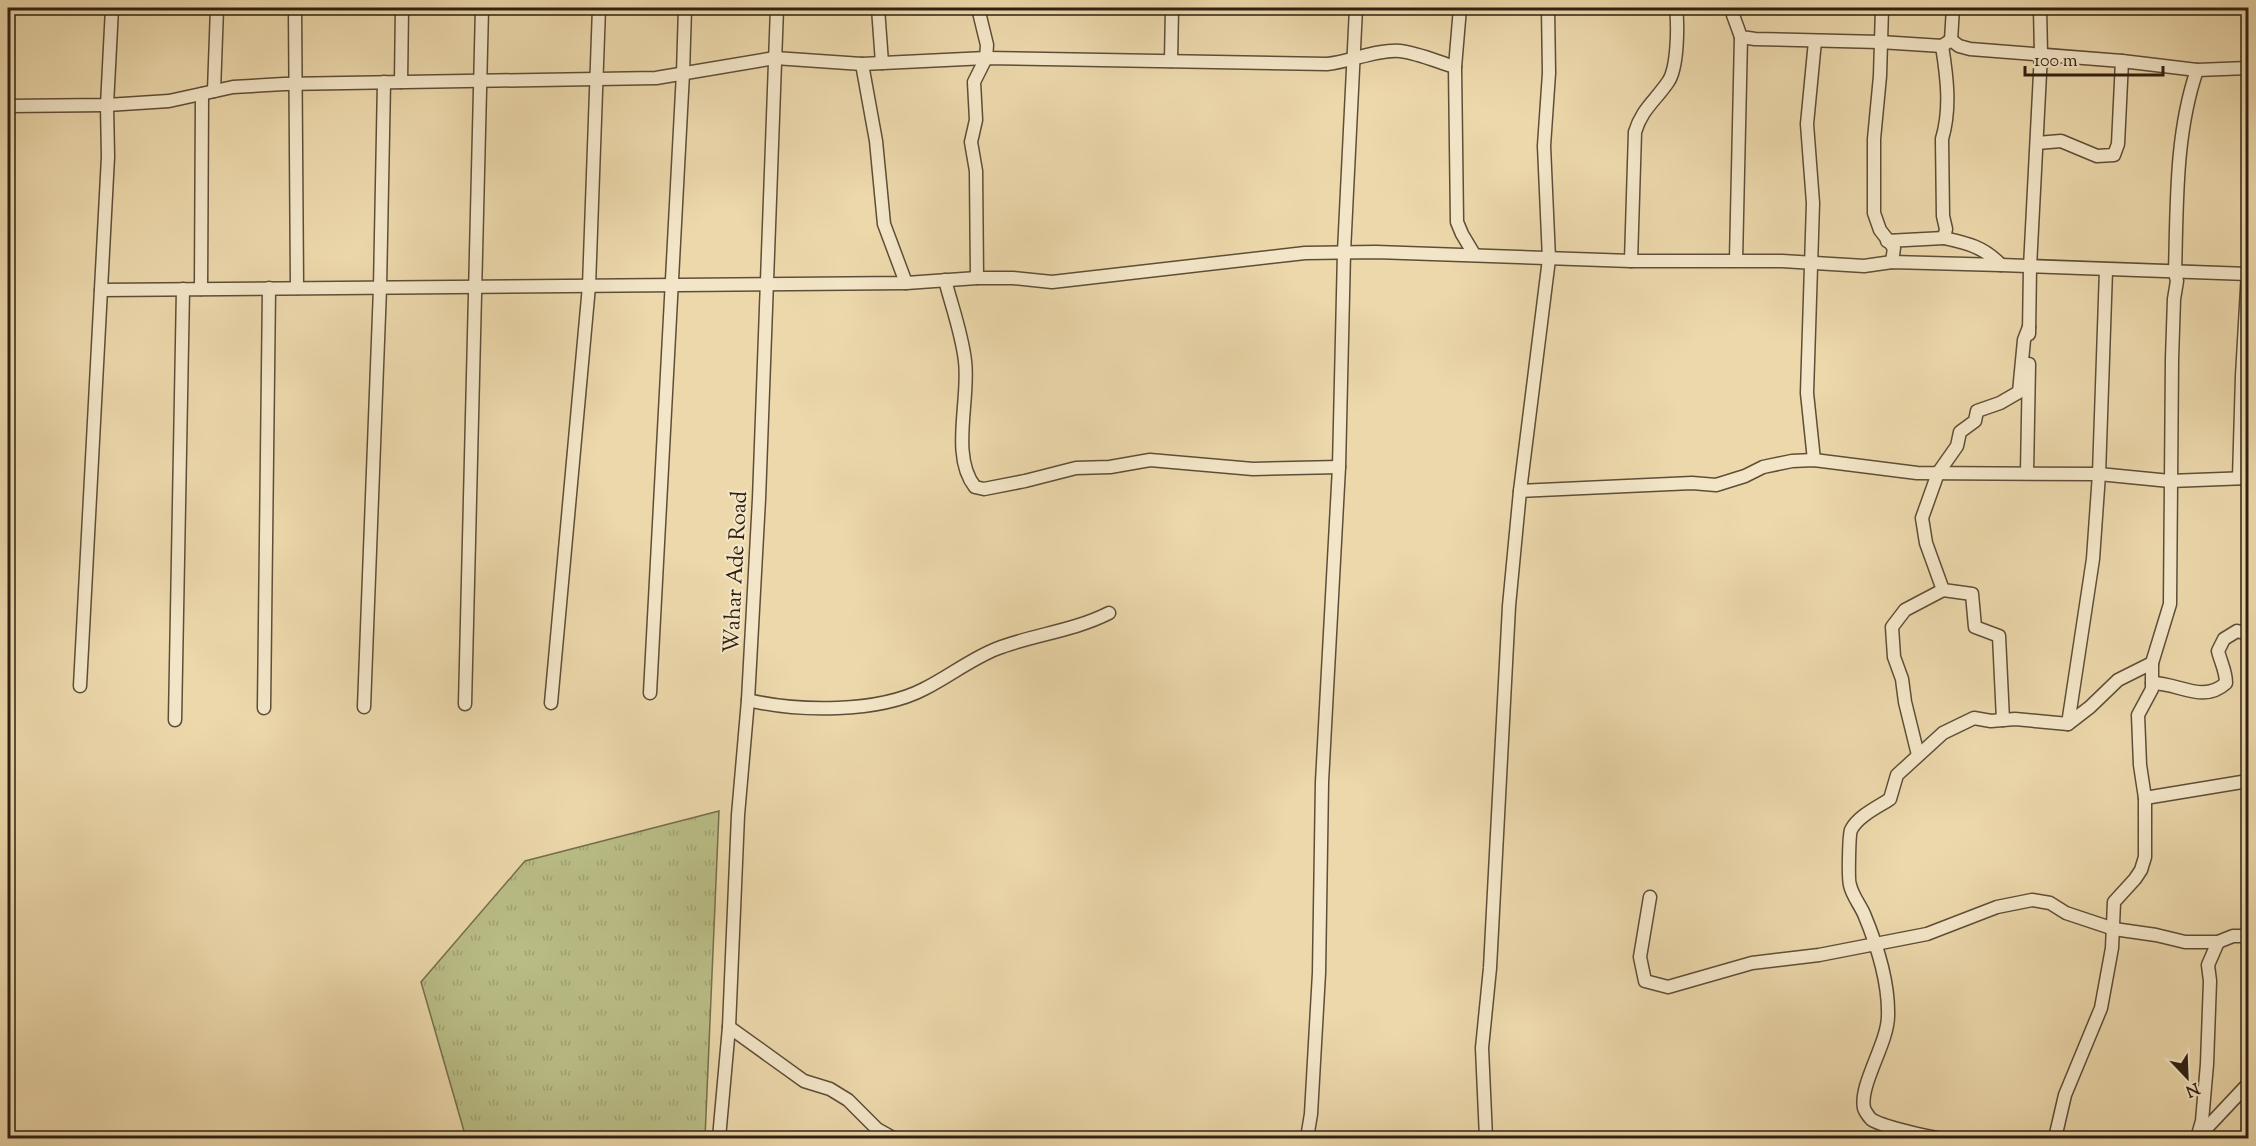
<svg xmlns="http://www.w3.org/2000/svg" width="2256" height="1146" font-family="'Sorts Mill Goudy',serif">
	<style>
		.grass { fill: url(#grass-tufts); stroke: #746f4c; stroke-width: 1.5 }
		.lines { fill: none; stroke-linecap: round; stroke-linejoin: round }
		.minor-casing { stroke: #5e4e38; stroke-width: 15 }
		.minor { stroke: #f3e6c8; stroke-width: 12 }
		.labels { text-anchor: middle; stroke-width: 4.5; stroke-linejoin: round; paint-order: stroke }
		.street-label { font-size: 22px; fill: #2f2011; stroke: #f3e6c8 }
	</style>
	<defs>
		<pattern id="grass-tufts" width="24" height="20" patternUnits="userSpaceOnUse" patternTransform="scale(1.5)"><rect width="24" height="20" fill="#babe87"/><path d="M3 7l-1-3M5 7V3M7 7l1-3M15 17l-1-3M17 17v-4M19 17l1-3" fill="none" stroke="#a0a374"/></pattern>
	</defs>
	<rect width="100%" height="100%" fill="#ecd8ab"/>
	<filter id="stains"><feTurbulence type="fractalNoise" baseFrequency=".00333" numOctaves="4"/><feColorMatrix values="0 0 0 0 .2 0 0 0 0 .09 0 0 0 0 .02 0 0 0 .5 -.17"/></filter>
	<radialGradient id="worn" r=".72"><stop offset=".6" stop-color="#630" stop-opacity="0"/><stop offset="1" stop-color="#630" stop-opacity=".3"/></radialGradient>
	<!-- grass -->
	<path class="grass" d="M719,811L705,1138H466L421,982L525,861Z"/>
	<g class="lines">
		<!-- minor casing -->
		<g class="minor-casing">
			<g id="minor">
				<path d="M295,8L297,288"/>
				<path d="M878,8L882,63"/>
				<path d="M1460,8L1455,67L1457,222L1462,234L1474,254"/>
				<path d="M1735,8L1733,15L1741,37L1755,39L1880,42L1942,46L1951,40L1959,46L1970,49L2122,61L2197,70L2248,68"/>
				<path d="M1882,8L1880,76L1874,139V213L1880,230L1894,248L1892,262"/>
				<path d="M1951,40L1953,8"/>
				<path d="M1942,46C1947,77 1951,109 1942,139L1943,216L1946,229L1944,238C1967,243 1984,247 2001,265"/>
				<path d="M1171,61L1172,8"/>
				<path d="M862,64L876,141L884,224L906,283"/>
				<path d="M401,82L402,8"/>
				<path d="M214,91L217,8"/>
				<path d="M8,106L107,105L169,101L233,87L284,84L656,78L775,58L862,64L986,58L1327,64C1349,62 1378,49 1400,51C1418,53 1438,62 1455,67"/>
				<path d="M2037,143L2061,141L2097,156L2114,155L2118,144L2122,61"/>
				<path d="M1887,241L1944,238"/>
				<path d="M1736,260L1741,37"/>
				<path d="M1631,261L1635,132C1642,109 1655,101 1668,82C1678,68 1678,25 1676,8"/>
				<path d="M977,278L976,171L971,142L976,120L974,82L986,58L987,45L978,8"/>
				<path d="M945,280C952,307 962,334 965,361C970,399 950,456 975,487L984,489L1025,481L1076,468L1110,467L1150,460L1253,469L1339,467"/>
				<path d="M201,289L202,94"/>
				<path d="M101,290L906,283L977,278H1013L1052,282L1305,253L1376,252L1631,261H1782L1864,266L1892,262L2001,265L2248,274"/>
				<path d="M2029,334L2030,267L2041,54L2040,8"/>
				<path d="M1814,460L1807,393L1813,203L1807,124L1815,41"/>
				<path d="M2027,473L2029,364"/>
				<path d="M2239,478L2242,376L2248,271"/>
				<path d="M1520,491L1692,483L1716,485L1745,476L1763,467L1792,461L1814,460L1917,473L2099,474L2170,481L2248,478"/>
				<path d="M2152,683C2179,683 2203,704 2226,683C2226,671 2221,663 2218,651L2224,639L2237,631L2248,634"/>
				<path d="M80,686L108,157L107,105L112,8"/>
				<path d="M650,693L683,73L685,8"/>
				<path d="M748,700C798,712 878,713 924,689C948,677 971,659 996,649C1034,634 1071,632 1109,613"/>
				<path d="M551,703L589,286L599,8"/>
				<path d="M465,704L482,8"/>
				<path d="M364,707L380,288L384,82"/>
				<path d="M264,708L269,288"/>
				<path d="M175,720L183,289"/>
				<path d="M2003,720L1999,636L1975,627L1972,594L1943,590L1926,543L1922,518L1938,473L1957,446L1960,432L1975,421L1977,411L2000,403L2019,392L2024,340L2029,327"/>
				<path d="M2068,724L2093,559L2099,474L2106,270"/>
				<path d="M1918,755L1905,702L1902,679L1894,657L1892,627L1905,610L1943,590"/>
				<path d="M2145,798L2248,781"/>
				<path d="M1650,897L1640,957L1645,981L1668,987L1752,963L1819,955L1927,934L1997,907L2032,900L2050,903L2066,913L2114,929L2156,935L2185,942H2218L2233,936H2248"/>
				<path d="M729,1027L804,1081L830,1089L848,1100L877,1129L893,1138"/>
				<path d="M2200,1135L2248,1084"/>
				<path d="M719,1138L729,1027L738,815L748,700L759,499L777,8"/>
				<path d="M1307,1138L1311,1114L1319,973L1322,782L1339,467L1344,252L1356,8"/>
				<path d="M1486,1138L1482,1048L1490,968L1509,606L1520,491L1549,259L1544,146L1549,73L1548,8"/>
				<path d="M1937,1138C1924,1136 1880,1126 1871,1119C1869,1117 1864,1110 1864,1108C1859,1085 1888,1043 1888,1016C1889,982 1877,945 1864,914C1860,905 1852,895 1850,885C1848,880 1849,835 1851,830C1858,816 1878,807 1890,799L1897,775L1943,733L1974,718L1991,721L2015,719L2068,724L2090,707L2118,680L2152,663"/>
				<path d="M2055,1138L2065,1095L2101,1008L2112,948L2114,902L2135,879L2141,870L2145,857V798L2140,765L2138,715L2152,689V663L2170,604L2172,359L2174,299L2177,281L2175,273C2177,205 2175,134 2197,70"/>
				<path d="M2197,1138L2202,1121L2207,1064L2210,981L2208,965L2218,942"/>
			</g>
		</g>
		<!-- minor -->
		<use href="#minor" class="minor"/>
	</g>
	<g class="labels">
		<!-- street labels -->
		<g class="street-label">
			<text transform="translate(734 572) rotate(-87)" y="8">Wahar Ade Road</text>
		</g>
	</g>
	<!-- margin -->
	<rect width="2256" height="1146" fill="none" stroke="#ecd8ab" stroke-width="30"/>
	<rect x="9" y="9" width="2238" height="1128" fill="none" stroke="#2f2011" stroke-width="3"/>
	<rect x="15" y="15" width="2226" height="1116" fill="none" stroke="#2f2011" stroke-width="1.5"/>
	<!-- north arrow -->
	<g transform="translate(2187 1077) rotate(157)" stroke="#f3e6c8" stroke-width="4.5" paint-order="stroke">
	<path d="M0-4.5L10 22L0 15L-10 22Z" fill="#2f2011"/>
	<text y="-9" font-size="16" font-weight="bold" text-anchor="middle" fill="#2f2011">N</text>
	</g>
	<!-- scale -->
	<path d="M2025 66v9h138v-9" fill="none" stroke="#2f2011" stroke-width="3"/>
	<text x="2034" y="66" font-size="18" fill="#2f2011" stroke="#f3e6c8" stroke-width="4.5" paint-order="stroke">100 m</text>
	<rect width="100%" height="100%" filter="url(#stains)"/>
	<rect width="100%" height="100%" fill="url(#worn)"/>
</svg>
